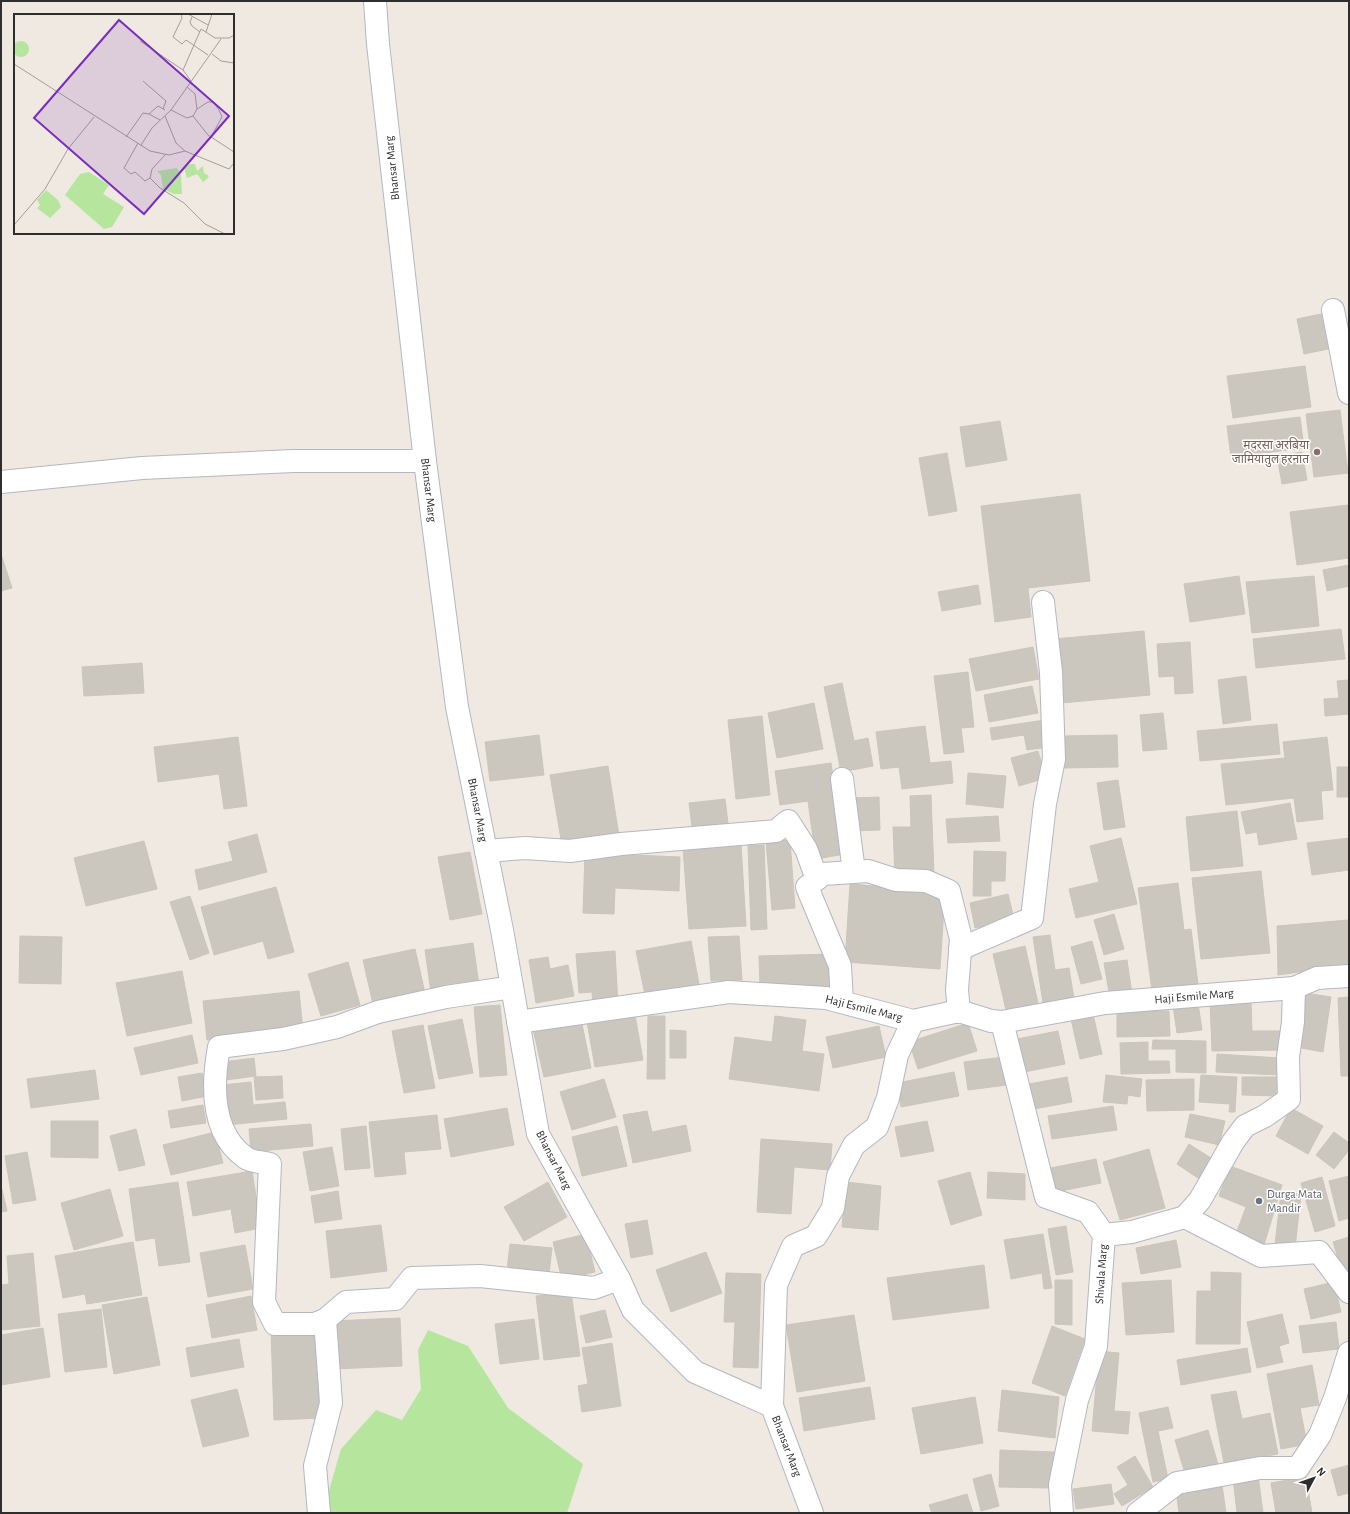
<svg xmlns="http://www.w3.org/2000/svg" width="1350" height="1514" font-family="'Alegreya Sans','Noto Sans Devanagari',sans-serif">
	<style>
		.green { fill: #b6e59e }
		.building { fill: #cbc7bf; stroke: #cbc5ba }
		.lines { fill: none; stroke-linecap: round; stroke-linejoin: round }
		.minor-casing { stroke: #b4b7c1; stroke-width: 24 }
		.minor { stroke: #fff; stroke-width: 22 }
		.education-dot { fill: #8d6e63; stroke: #fff; stroke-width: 1.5 }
		.worship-dot { fill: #6b7280; stroke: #fff; stroke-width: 1.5 }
		.labels { text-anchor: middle; stroke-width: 3; stroke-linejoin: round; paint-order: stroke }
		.street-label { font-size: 12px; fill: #2e2e2e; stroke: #fff }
		.education-label { font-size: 12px; fill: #785e54; stroke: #fff; text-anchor: end }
		.worship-label { font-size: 12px; fill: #5b616d; stroke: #fff; text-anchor: start }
		.inset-road { fill: none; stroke: #a29e99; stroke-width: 1 }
		.view { fill: #7b2cbf; fill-opacity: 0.15; stroke: #7b2cbf; stroke-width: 2 }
		.inset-edge { fill: none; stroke: #2e2e2e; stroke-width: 2 }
	</style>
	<rect width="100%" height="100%" fill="#efe9e1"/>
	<!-- green -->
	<path class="green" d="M428,1330L468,1346L508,1408L583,1464L567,1513H331L328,1494L341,1449L376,1410L402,1420L421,1389L418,1350Z"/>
	<!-- building -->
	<g class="building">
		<path d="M1321,314L1328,349L1304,354L1297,319Z"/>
		<path d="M1305,366L1311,407L1233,418L1227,376Z"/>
		<path d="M1340,410L1348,473L1314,477L1306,414Z"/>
		<path d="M1300,417L1304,448L1231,457L1227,426Z"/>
		<path d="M1000,421L1007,460L966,467L960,427Z"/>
		<path d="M1302,452L1307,480L1282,484L1277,456Z"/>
		<path d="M947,453L957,511L929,516L919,458Z"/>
		<path d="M1080,494L1090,581L1028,588L1031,617L995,622L981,506Z"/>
		<path d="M1348,505L1349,558L1297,565L1290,512Z"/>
		<path d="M1,554L12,588L1,591Z"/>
		<path d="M1349,565V586L1327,591L1323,570Z"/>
		<path d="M1239,576L1245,614L1190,622L1184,584Z"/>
		<path d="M1314,576L1319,626L1252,633L1246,582Z"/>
		<path d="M978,585L981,604L942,611L938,592Z"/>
		<path d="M1341,629L1345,659L1256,668L1253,639Z"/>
		<path d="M1144,631L1150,695L1061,703L1054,639Z"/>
		<path d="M1190,642L1193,693L1175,694L1174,676L1159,677L1157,644Z"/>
		<path d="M1033,647L1039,679L976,691L969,659Z"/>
		<path d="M142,663L144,693L84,696L82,667Z"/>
		<path d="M968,672L974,727L961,728L964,752L944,754L934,676Z"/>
		<path d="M1246,676L1251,720L1223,724L1218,680Z"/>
		<path d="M1349,680V714L1325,716L1324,699L1339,698L1337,681Z"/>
		<path d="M842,683L854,741L868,738L873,766L841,772L824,687Z"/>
		<path d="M1032,686L1038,713L989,722L984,695Z"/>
		<path d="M814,703L823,749L777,758L768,713Z"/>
		<path d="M1163,713L1167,749L1143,751L1140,715Z"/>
		<path d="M762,716L770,795L736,799L728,720Z"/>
		<path d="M1045,720L1049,747L1027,750L1024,735L992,740L990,728Z"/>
		<path d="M1277,724L1280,754L1200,761L1197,731Z"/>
		<path d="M925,726L930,763L951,761L953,783L902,789L899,767L881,769L876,732Z"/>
		<path d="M539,735L544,775L490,781L485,742Z"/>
		<path d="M1117,735L1118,767L1064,768L1063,736Z"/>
		<path d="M238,737L247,806L224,809L219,774L158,782L154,747Z"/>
		<path d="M1327,737L1333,790L1321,791L1323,819L1297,822L1294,798L1226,805L1221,764L1285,758L1283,742Z"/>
		<path d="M1038,751L1046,778L1019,786L1011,758Z"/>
		<path d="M831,763L845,854L816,859L808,801L780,805L775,771Z"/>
		<path d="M608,766L619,836L562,845L550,775Z"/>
		<rect x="1337" y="767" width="12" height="30"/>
		<path d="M968,773L1006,776L1003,808L966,804Z"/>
		<path d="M1118,780L1125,827L1104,830L1097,783Z"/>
		<path d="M931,795L934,875L895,876L893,827H911L910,796Z"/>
		<path d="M879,797L880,830L853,831L852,798Z"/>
		<path d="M725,799L729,831L693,834L689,803Z"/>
		<path d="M1290,803L1297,839L1259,845L1257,832L1246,834L1241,812Z"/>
		<path d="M1237,811L1243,866L1191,871L1186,817Z"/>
		<path d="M998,816L1000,841L948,843L946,819Z"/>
		<path d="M257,834L267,872L199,890L195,870L233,861L228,842Z"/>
		<path d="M1121,838L1137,904L1076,918L1069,889L1099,882L1090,846Z"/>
		<path d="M1349,838V870L1312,875L1307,843Z"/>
		<path d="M790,840L795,908L772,910L766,842Z"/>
		<path d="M144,841L157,889L86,906L74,858Z"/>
		<path d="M741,844L746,926L689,929L683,848Z"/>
		<path d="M748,845H764L767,929L751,930Z"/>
		<path d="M974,851L1006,852L1005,881H991V896H973Z"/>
		<path d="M470,852L482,914L450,920L438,857Z"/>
		<path d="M585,853L680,857L679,891L615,888L614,914L583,913Z"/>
		<path d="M1261,871L1270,953L1201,959L1192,878Z"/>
		<path d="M1178,883L1184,930L1191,929L1198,984L1152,990L1138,888Z"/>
		<path d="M850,884L945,892L940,969L845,962Z"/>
		<path d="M276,887L294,952L268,959L263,941L214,955L201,907Z"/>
		<path d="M1008,894L1014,919L975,928L970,903Z"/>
		<path d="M190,896L209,953L190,960L170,902Z"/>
		<path d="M1114,914L1124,949L1104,955L1094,920Z"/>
		<path d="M1349,920V965L1278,975L1277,926Z"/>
		<path d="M1050,935L1055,970L1069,968L1074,999L1043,1003L1033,937Z"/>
		<path d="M20,936L62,937L61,984L19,983Z"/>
		<path d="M739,936L742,980L711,981L708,937Z"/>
		<path d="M691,941L699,984L645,995L636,951Z"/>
		<path d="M1092,941L1102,979L1081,984L1071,947Z"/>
		<path d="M473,943L479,985L431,992L425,950Z"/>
		<path d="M1025,946L1038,1003L1006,1010L993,954Z"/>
		<path d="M415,949L425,993L373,1004L363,960Z"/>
		<path d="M615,951L618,1005L593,1006L592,992L579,993L576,954Z"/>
		<path d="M831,954V987L760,989L759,956Z"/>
		<path d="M548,957L550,969L568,965L574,996L536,1003L529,960Z"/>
		<path d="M1127,960L1132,994L1110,998L1104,963Z"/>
		<path d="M348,962L360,1005L321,1016L308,974Z"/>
		<path d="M182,971L192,1023L127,1036L116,983Z"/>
		<path d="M299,991L303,1030L207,1040L203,1001Z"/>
		<path d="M1305,993L1331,997L1323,1052L1296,1047Z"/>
		<path d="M1349,997V1076H1341L1338,998Z"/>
		<path d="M1251,1001L1252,1031H1281V1050L1212,1051L1210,1002Z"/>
		<path d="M1198,1003L1202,1030L1177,1033L1173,1006Z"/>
		<path d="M500,1005L507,1075L480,1077L474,1007Z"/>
		<path d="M1117,1011H1169L1170,1036L1117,1037Z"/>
		<path d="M1093,1014L1102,1054L1080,1059L1071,1019Z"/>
		<path d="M635,1015L643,1060L595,1067L587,1022Z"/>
		<path d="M648,1016H665V1079H647Z"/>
		<path d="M775,1016L806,1020L802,1051L824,1054L819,1091L729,1079L735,1037L772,1042Z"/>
		<path d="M462,1019L473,1073L439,1079L428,1026Z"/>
		<path d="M581,1019L591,1068L544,1077L533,1029Z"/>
		<path d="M968,1023L977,1051L918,1069L909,1042Z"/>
		<path d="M423,1025L435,1088L404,1093L392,1031Z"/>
		<path d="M879,1026L886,1057L833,1068L826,1037Z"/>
		<path d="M670,1030L686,1031V1058H670Z"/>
		<path d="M1058,1031L1065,1064L1024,1072L1017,1039Z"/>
		<path d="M192,1035L198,1063L141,1075L134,1048Z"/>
		<path d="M1153,1040L1206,1041V1073L1176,1072V1049H1152Z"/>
		<path d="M1148,1042V1061H1169L1170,1073L1121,1074L1120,1043Z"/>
		<path d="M1217,1054L1281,1058L1280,1075L1216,1072Z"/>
		<path d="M1003,1057L1007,1085L968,1090L964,1062Z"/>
		<path d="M254,1058L256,1076L226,1080L223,1062Z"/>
		<path d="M95,1070L99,1099L31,1108L27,1079Z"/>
		<path d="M954,1072L959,1096L901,1107L897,1083Z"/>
		<path d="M202,1073L207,1096L182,1101L178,1077Z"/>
		<path d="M1106,1075L1142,1079L1140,1097L1128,1095L1127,1104L1103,1102Z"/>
		<path d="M1201,1075L1237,1077L1235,1112H1229L1230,1104L1199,1102Z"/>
		<path d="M282,1076L283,1098L256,1100L254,1077Z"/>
		<path d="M1067,1077L1072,1102L1034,1109L1029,1084Z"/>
		<path d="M1242,1077H1277L1276,1096L1242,1095Z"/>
		<path d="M604,1079L616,1117L572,1130L560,1092Z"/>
		<path d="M1194,1079V1110L1147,1111L1146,1080Z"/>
		<path d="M251,1082L253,1105L285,1102L287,1119L227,1125L222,1085Z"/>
		<path d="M203,1105L206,1123L171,1128L168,1111Z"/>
		<path d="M1113,1106L1117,1130L1052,1139L1048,1116Z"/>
		<path d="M507,1108L514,1145L451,1157L444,1119Z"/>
		<path d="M1291,1108L1323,1126L1308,1154L1276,1136Z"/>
		<path d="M647,1111L652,1132L686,1125L691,1151L633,1163L623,1115Z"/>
		<path d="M1190,1114L1225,1121L1219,1145L1185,1137Z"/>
		<path d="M437,1115L441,1149L404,1152L406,1174L375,1177L369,1122Z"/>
		<path d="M51,1121H98V1158L51,1157Z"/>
		<path d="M927,1121L934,1151L901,1157L895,1127Z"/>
		<path d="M311,1124L313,1146L251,1152L249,1129Z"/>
		<path d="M366,1126L370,1168L345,1170L341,1129Z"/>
		<path d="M617,1126L627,1166L582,1176L572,1137Z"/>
		<path d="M136,1129L145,1165L119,1171L110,1136Z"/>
		<path d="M215,1132L223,1163L171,1175L163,1145Z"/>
		<path d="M1334,1132L1349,1143V1150L1334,1169L1316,1155Z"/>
		<path d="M761,1139L832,1144L830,1170L794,1167L791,1214L757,1212Z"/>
		<path d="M1189,1144L1214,1160L1201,1180L1177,1164Z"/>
		<path d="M332,1147L339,1186L310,1191L303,1152Z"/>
		<path d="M1149,1149L1165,1208L1120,1220L1103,1162Z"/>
		<path d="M27,1152L36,1200L13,1204L5,1156Z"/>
		<path d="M1096,1159L1101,1183L1056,1192L1051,1168Z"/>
		<path d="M1230,1166L1282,1185L1264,1245L1236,1234L1246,1207L1219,1196Z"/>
		<path d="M252,1171L261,1228L235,1233L231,1209L193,1216L187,1182Z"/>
		<path d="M970,1172L982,1215L951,1225L938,1181Z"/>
		<path d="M988,1172L1025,1174V1200L987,1198Z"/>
		<path d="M1349,1176V1218L1339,1221L1329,1181Z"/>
		<path d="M1322,1177L1335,1226L1315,1232L1301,1183Z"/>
		<path d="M178,1182L190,1262L159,1266L155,1238L136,1241L129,1189Z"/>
		<path d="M548,1182L567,1217L524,1241L504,1207Z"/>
		<path d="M846,1182L881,1186L878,1230L842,1227Z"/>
		<path d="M1,1185L7,1211L1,1212Z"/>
		<path d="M110,1189L123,1236L74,1250L61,1203Z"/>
		<path d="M338,1191L342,1219L315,1223L311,1196Z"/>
		<path d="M1281,1192L1301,1194L1295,1248L1275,1245Z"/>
		<path d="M647,1220L653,1254L631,1258L625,1224Z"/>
		<path d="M381,1225L387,1271L331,1278L326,1231Z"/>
		<path d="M1066,1226L1073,1272L1056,1275L1048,1229Z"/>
		<path d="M586,1234L595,1272L562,1280L553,1242Z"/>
		<path d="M1043,1234L1052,1288L1044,1289L1042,1273L1011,1279L1004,1240Z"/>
		<path d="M1349,1237V1279L1345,1280L1333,1242Z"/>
		<path d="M1176,1240L1181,1267L1141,1274L1136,1248Z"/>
		<path d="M133,1242L142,1295L87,1304L85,1294L63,1298L55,1256Z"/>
		<path d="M510,1244L552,1248L549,1274L507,1270Z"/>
		<path d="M245,1245L253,1289L208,1297L200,1253Z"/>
		<path d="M706,1252L722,1293L671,1312L656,1270Z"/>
		<path d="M33,1253L40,1326L1,1330V1285L9,1284L7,1256Z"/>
		<path d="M984,1265L989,1308L893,1320L887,1278Z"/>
		<path d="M1211,1272L1241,1273L1240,1344H1196L1197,1291H1211Z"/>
		<path d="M726,1273L761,1274L758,1368L733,1367L735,1322H724Z"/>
		<path d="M1055,1280H1072V1325L1055,1324Z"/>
		<path d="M1171,1280L1174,1332L1126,1335L1122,1283Z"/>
		<path d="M1334,1282L1341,1312L1311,1319L1304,1289Z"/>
		<path d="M571,1292L580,1356L544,1360L536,1296Z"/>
		<path d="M251,1296L257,1330L212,1338L206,1305Z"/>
		<path d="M147,1297L160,1365L114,1374L102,1305Z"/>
		<path d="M101,1309L107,1367L65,1372L58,1314Z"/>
		<path d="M605,1310L612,1337L586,1343L580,1316Z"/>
		<path d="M1282,1314L1289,1343L1279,1346L1283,1362L1257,1368L1247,1322Z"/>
		<path d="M854,1315L865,1381L797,1392L786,1325Z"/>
		<path d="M400,1318L402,1366L334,1369L332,1321Z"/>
		<path d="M534,1319L539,1359L500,1364L495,1324Z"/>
		<path d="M1336,1322L1339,1349L1303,1353L1299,1326Z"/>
		<path d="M1052,1326L1085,1339L1065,1396L1032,1383Z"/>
		<path d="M43,1328L50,1377L1,1385V1335Z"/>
		<path d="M317,1329L321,1418L274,1420L271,1330Z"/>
		<path d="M239,1339L244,1367L191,1377L186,1348Z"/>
		<path d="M612,1343L621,1406L582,1412L578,1386L588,1384L582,1348Z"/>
		<path d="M1247,1348L1251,1372L1181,1385L1177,1360Z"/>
		<path d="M1099,1351L1119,1353L1114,1411L1130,1412L1128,1434L1092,1431Z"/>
		<path d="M1312,1365L1319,1405L1300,1408L1307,1444L1281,1449L1267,1374Z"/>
		<path d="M870,1387L875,1419L804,1431L799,1398Z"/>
		<path d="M237,1389L249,1436L203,1447L191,1400Z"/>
		<path d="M1002,1390L1059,1397L1055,1438L998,1431Z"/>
		<path d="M1236,1391L1242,1419L1270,1413L1278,1454L1224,1463L1211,1395Z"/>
		<path d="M975,1397L983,1443L921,1454L912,1408Z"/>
		<path d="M1168,1407L1173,1428L1158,1431L1168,1479L1153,1482L1139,1413Z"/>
		<path d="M1208,1430L1219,1468L1186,1477L1175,1440Z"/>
		<path d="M1000,1450L1054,1452L1052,1488L999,1487Z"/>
		<path d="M1135,1456L1153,1487L1122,1506L1114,1494L1128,1485L1117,1467Z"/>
		<path d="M1349,1465V1493L1338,1496L1331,1470Z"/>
		<path d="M991,1474L999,1506L981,1511L973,1479Z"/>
		<path d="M1258,1475L1263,1513H1237L1233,1478Z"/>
		<path d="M1306,1477L1312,1513H1276L1271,1483Z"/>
		<path d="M1111,1484L1114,1504L1076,1509L1073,1489Z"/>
		<path d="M1222,1485L1226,1513H1179L1176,1490Z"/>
		<path d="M967,1494L973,1513H932L929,1505Z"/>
	</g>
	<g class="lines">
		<!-- minor casing -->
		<g class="minor-casing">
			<g id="minor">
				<path d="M375,1L378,44L425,461L457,707L502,930L538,1134L619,1279L633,1310L695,1372L772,1406L812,1513"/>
				<path d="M1333,310L1349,393"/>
				<path d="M1,482L142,468L294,461H425"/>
				<path d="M842,779L854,872"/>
				<path d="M486,851L525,848L570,851L621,844L776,831L788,821L806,849L817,879"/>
				<path d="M960,949L1032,918L1045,804L1054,759L1051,672L1043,602"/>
				<path d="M842,1002L840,966L807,887L823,874L868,871L896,880L926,881L949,891L961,939L957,990L959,1011"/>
				<path d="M518,1022L729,992L826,998L913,1021L959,1011L991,1021L1002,1022L1105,1003L1294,988L1317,978L1349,976"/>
				<path d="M1002,1022L1046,1197L1088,1212L1104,1235L1096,1346L1077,1400L1060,1485L1062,1513"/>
				<path d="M1185,1217L1261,1256L1319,1252L1349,1292"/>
				<path d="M1104,1235L1132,1232L1185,1217L1200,1200L1233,1142L1245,1126L1265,1116L1289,1099L1288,1057L1293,1022L1294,988"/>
				<path d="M325,1320L314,1324H275L264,1302L270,1164C263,1162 252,1162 246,1158C210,1133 212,1085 219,1047L283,1039L337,1027L378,1012L446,997L512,987"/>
				<path d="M772,1406L776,1285L793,1246L816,1236L833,1208L838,1176L854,1145L877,1127L888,1098L897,1055L913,1021"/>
				<path d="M319,1513L315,1466L331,1403L325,1320L346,1302L395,1299L412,1278L480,1276L594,1288L619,1279"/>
				<path d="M1138,1513L1177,1483L1260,1468H1298L1320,1435L1335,1398L1349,1353"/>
			</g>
		</g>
		<!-- minor -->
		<use href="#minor" class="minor"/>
	</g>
	<!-- markers -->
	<circle class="education-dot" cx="1317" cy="452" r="4"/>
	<circle class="worship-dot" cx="1259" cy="1201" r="4"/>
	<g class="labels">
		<!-- street labels -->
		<g class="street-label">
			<text transform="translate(392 168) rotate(-96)" y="4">Bhansar Marg</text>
			<text transform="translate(429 490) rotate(83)" y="4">Bhansar Marg</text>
			<text transform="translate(478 810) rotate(79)" y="4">Bhansar Marg</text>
			<text transform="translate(1194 996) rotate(-5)" y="4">Haji Esmile Marg</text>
			<text transform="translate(864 1008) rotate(14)" y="4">Haji Esmile Marg</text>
			<text transform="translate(554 1160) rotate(63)" y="4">Bhansar Marg</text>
			<text transform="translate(1101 1274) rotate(-86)" y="4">Shivala Marg</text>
			<text transform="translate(787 1446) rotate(69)" y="4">Bhansar Marg</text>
		</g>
		<!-- education labels -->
		<g class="education-label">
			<text x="1309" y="449">मदरसा अरबिया<tspan x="1309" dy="14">जामियातुल हरनात</tspan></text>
		</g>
		<!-- worship labels -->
		<g class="worship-label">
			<text x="1267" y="1198">Durga Mata<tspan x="1267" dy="14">Mandir</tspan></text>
		</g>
	</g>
	<!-- overview -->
	<g transform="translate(14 14)">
		<rect width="220" height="220" fill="#efe9e1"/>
		<path d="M-1 35a8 8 0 1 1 16 0a8 8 0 1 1-16 0ZM176,150H181L183,157L189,152L190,159L195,162L193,165L189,168L183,160L173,164L170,154ZM163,154L167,161L168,180H160L149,175L147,161L143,157ZM75,158L95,171L89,180L110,193L98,213L90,215L51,181L66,160ZM32,176L44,186L47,193L36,204L23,194L26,191L23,186Z" fill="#b6e59e"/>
		<path class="inset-road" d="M167,0L168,4L159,23L168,30L172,26L194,41M174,0L194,11M178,3L176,8L178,12L186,18M192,18L198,0M126,27L169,56L177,67M198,40L207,47L220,49M0,50L136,137L155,141L171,137L215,155L220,149M169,56L187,15L201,24H215L220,21M129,67L152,87L149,95M173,73L181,80L183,95L179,102M183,95L194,88H199L205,96L208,103L197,123M157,96L173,104L179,102L194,121L220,138M151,102L162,129L171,137M146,106L135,100L144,92L151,96M112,123L129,99L135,100M124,129L110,154L117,160L121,158L131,167L136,164M127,131L138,114L157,96L207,25M152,140L138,155L136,164L146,174L170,189L191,210L211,220M0,211L31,175L54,135L80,103"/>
		<path class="view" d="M105,6L215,102L130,200L20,104Z"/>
		<rect width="220" height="220" class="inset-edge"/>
	</g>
	<!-- border -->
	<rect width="1350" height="1514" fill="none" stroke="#2e2e2e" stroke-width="4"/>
	<!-- north arrow -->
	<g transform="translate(1314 1478) rotate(49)" stroke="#ffffff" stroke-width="3" paint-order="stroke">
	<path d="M0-3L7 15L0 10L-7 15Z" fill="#2e2e2e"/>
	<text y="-6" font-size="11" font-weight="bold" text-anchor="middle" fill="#2e2e2e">N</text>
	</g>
</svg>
